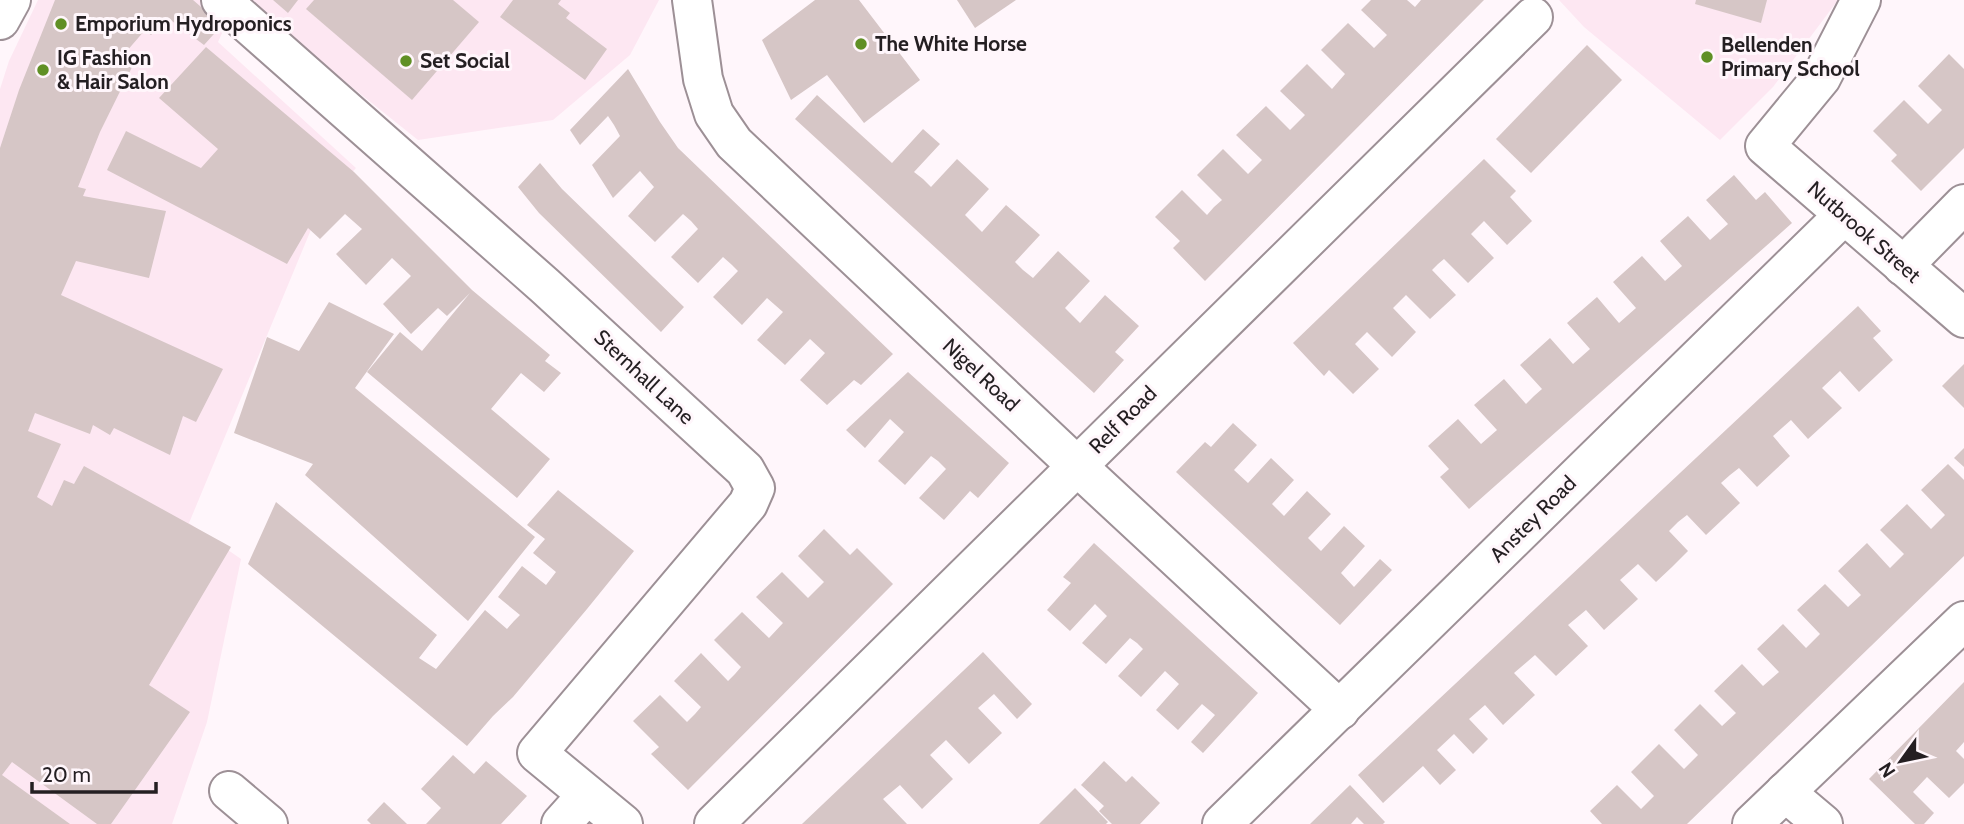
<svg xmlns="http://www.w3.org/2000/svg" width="1964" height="824" font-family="Cabin,sans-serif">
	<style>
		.built { fill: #fde7f2 }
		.building { fill: #d6c6c6 }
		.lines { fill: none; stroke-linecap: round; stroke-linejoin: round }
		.minor-casing { stroke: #9d9096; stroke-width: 42 }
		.minor { stroke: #fff; stroke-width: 38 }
		.poi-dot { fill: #609025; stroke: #fff6fb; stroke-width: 2.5 }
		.labels { text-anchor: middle; stroke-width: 6; stroke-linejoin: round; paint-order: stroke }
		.poi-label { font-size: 21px; font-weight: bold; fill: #241f22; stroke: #fff6fb; text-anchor: start }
		.street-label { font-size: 21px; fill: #241f22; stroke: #fff6fb }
	</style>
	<rect width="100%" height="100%" fill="#fff6fb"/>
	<!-- built -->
	<g class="built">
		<path d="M38,0H201L227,22L218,42L356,168L320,208L189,523L241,559L207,722L172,824H0V89L9,61Z"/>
		<path d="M243,0H659L630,55L553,120L418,140Z"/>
		<path d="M1559,0H1838L1773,87L1720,140L1584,27Z"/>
	</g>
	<!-- building -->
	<g class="building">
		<path d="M55,0H193L222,25L204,45L168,18L151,35L145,30L126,52L136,59L100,132L78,187L86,189L83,196L166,211L149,278L76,261L61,295L223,369L196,422L183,416L170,455L114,428L110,435L93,425L90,434L35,413L28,431L61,444L37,497L52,506L64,480L74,484L84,466L231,547L149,685L190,712L111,824H97L12,762L2,775L70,824H0V148L19,90Z"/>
		<path d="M273,0H298L288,13Z"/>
		<path d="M314,0H453L479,22L412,100L306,9Z"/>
		<path d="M513,0H561L558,4L570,13L566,18L607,49L585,80L500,17Z"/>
		<path d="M815,0H859L920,80L864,123L827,75L791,100L762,40Z"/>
		<path d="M957,0H1016L975,28Z"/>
		<path d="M1371,0H1407L1415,7L1421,0H1484L1205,281L1173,248L1180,241L1155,217L1182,190L1207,215L1214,207L1222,200L1197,175L1223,149L1248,174L1262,160L1236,135L1266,106L1290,130L1305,115L1280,91L1307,64L1332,89L1345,74L1321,50L1348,23L1374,48L1387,35L1361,10Z"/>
		<path d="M1696,0H1767L1761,23L1695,4Z"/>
		<path d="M1587,45L1622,80L1531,173L1496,139Z"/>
		<path d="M206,47L354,172L472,290L550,355L545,361L561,373L544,392L521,373L491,409L550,459L517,498L367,372L400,332L422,351L470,293L447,316L438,308L411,334L383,304L411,276L392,258L366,285L336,254L362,229L345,214L320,239L308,228L287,264L107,170L126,131L201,168L218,149L159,98Z"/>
		<path d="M1949,54L1964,69V148L1921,191L1891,161L1897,155L1873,131L1904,100L1928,124L1942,110L1918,86Z"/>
		<path d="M628,69L660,122L678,148L893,354L861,385L854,380L827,405L800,380L825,353L810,339L785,365L757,340L783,312L767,298L742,325L713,297L738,271L732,265L723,257L698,283L671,257L698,229L691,221L683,214L655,242L628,216L654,187L640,171L613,198L592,165L620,136L614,125L608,116L580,145L570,130Z"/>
		<path d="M817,95L892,163L923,129L940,144L914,172L923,179L931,187L957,159L989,189L965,215L982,232L1006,205L1040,235L1015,262L1023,270L1033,278L1058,251L1090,281L1065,308L1080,323L1105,295L1139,326L1115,352L1124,360L1094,393L795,119Z"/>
		<path d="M1484,159L1516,191L1510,197L1532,221L1507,245L1484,221L1471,234L1494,258L1468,283L1444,259L1438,264L1432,270L1456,295L1430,319L1406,295L1393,308L1416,332L1392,357L1367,332L1355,344L1379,369L1353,394L1329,370L1324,376L1293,343Z"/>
		<path d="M540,163L562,189L684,307L661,332L539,213L518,187Z"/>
		<path d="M1734,175L1756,200L1765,192L1792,223L1469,509L1440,477L1449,469L1428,446L1458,419L1481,444L1497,430L1474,405L1504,379L1526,404L1534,396L1542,389L1520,365L1550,338L1573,364L1581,357L1590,349L1567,323L1597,297L1619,323L1636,308L1613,282L1642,256L1665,281L1682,266L1660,241L1688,216L1710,240L1728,224L1706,200Z"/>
		<path d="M329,302L394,334L355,388L535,537L468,621L305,475L313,464L234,433L267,337L299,351Z"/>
		<path d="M1858,306L1881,331L1873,338L1893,360L1859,392L1840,371L1822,388L1842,408L1808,439L1791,420L1773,436L1790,456L1774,471L1757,487L1739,468L1730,475L1721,483L1740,503L1706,535L1687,515L1678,522L1669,531L1688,551L1672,567L1656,582L1638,564L1620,580L1638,599L1604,630L1586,610L1568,625L1588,646L1556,676L1535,655L1514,673L1535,695L1503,725L1485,705L1469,719L1488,739L1473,754L1454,734L1437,750L1456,770L1440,785L1423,766L1383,803L1358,775Z"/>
		<path d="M1964,364V408L1942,386Z"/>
		<path d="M908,372L1009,463L978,498L970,491L944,520L919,498L946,469L938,461L931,456L905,485L878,461L904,432L890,419L865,448L846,430Z"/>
		<path d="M1233,423L1257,445L1234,470L1248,483L1271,458L1294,480L1272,504L1284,516L1307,491L1331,514L1308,538L1321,551L1344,526L1365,546L1341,573L1354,587L1380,559L1392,570L1340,625L1176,472L1205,442L1211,447Z"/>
		<path d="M1964,448V467L1954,458Z"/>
		<path d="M1948,464L1964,480V556L1687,824H1602L1590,811L1617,785L1641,809L1654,796L1631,772L1659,744L1684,769L1698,755L1674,730L1700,704L1722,726L1736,713L1714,691L1742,664L1763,686L1779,672L1757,649L1783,624L1806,648L1820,634L1797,610L1825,584L1848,607L1861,595L1838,571L1867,543L1890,568L1904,554L1880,530L1907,504L1931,529L1945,515L1921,490Z"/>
		<path d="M558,490L634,551L587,609L513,697L493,716L467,746L248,564L276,502L437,635L419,658L436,669L485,610L507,629L514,621L520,615L498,597L522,566L546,585L556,572L533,553L545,539L527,525Z"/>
		<path d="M824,529L850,555L857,548L893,584L688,790L651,754L659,747L633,721L660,695L687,722L695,714L701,707L674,681L701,653L728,681L735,674L741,667L714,640L742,612L769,638L783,623L756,597L782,572L808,598L824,582L798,556Z"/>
		<path d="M1094,543L1258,693L1203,753L1191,742L1215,715L1202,704L1178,730L1156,710L1179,684L1165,671L1141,697L1118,676L1143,649L1137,643L1130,638L1106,664L1082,643L1107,616L1095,604L1070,631L1047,610L1071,583L1063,577Z"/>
		<path d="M983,652L1032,704L1017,719L994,694L978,708L1002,733L969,764L946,740L930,755L953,779L922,809L900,785L883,799L907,824H802Z"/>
		<path d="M1964,682V742L1956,751L1964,759V783L1949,798L1927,777L1913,792L1934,813L1924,824H1915L1869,779Z"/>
		<path d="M453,755L474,774L486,761L527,796L501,824H426L441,808L421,789Z"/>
		<path d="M1104,761L1126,782L1132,776L1160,803L1140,824H1112L1099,811L1104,806L1081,785Z"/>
		<path d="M1350,785L1385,822L1383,824H1364L1357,817L1351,824H1310Z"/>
		<path d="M1075,788L1108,822L1106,824H1039Z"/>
		<path d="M384,802L407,824H371L367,820Z"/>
	</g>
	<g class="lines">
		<!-- minor casing -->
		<g class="minor-casing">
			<g id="minor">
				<path d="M221,0L545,286L745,470L755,488L748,504L537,753L623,824"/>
				<path d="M692,0L703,79L714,114L734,143L1077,466L1340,710"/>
				<path d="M1861,0L1821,78L1765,146L1964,318"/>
				<path d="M0,20L11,0"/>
				<path d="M1903,266L1964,204"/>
				<path d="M229,791L268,824"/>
				<path d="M1785,792L1823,824"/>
				<path d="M561,824L587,795"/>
				<path d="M714,824L1533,17"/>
				<path d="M1222,824L1844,215"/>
				<path d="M1752,824L1964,621"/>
			</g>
		</g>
		<!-- minor -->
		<use href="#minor" class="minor"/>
	</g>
	<!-- markers -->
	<g class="poi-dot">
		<circle cx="61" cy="24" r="7"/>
		<circle cx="861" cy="44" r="7"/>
		<circle cx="1707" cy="57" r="7"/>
		<circle cx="406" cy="61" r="7"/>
		<circle cx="43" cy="70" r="7"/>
	</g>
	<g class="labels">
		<!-- poi labels -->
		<g class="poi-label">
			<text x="75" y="31">Emporium Hydroponics</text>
			<text x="875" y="51">The White Horse</text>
			<text x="1721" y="52">Bellenden<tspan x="1721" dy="24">Primary School</tspan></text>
			<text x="57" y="65">IG Fashion<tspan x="57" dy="24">&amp; Hair Salon</tspan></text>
			<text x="420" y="68">Set Social</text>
		</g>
		<!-- street labels -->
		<g class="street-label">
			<text transform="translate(1864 232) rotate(41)" y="7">Nutbrook Street</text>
			<text transform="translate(981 375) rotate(43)" y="7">Nigel Road</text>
			<text transform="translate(644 377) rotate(43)" y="7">Sternhall Lane</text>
			<text transform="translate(1123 420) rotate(-45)" y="7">Relf Road</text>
			<text transform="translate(1533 519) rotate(-45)" y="7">Anstey Road</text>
		</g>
	</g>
	<!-- north arrow -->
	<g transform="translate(1901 761) rotate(237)" stroke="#fff6fb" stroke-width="5" paint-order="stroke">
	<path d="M0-5L12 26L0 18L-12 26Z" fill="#241f22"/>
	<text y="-10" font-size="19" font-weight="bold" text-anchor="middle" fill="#241f22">N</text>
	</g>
	<!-- scale -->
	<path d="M32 782v10h124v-10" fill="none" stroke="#241f22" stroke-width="3.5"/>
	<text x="42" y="782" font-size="21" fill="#241f22" stroke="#fff6fb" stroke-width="5" paint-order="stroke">20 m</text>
</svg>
